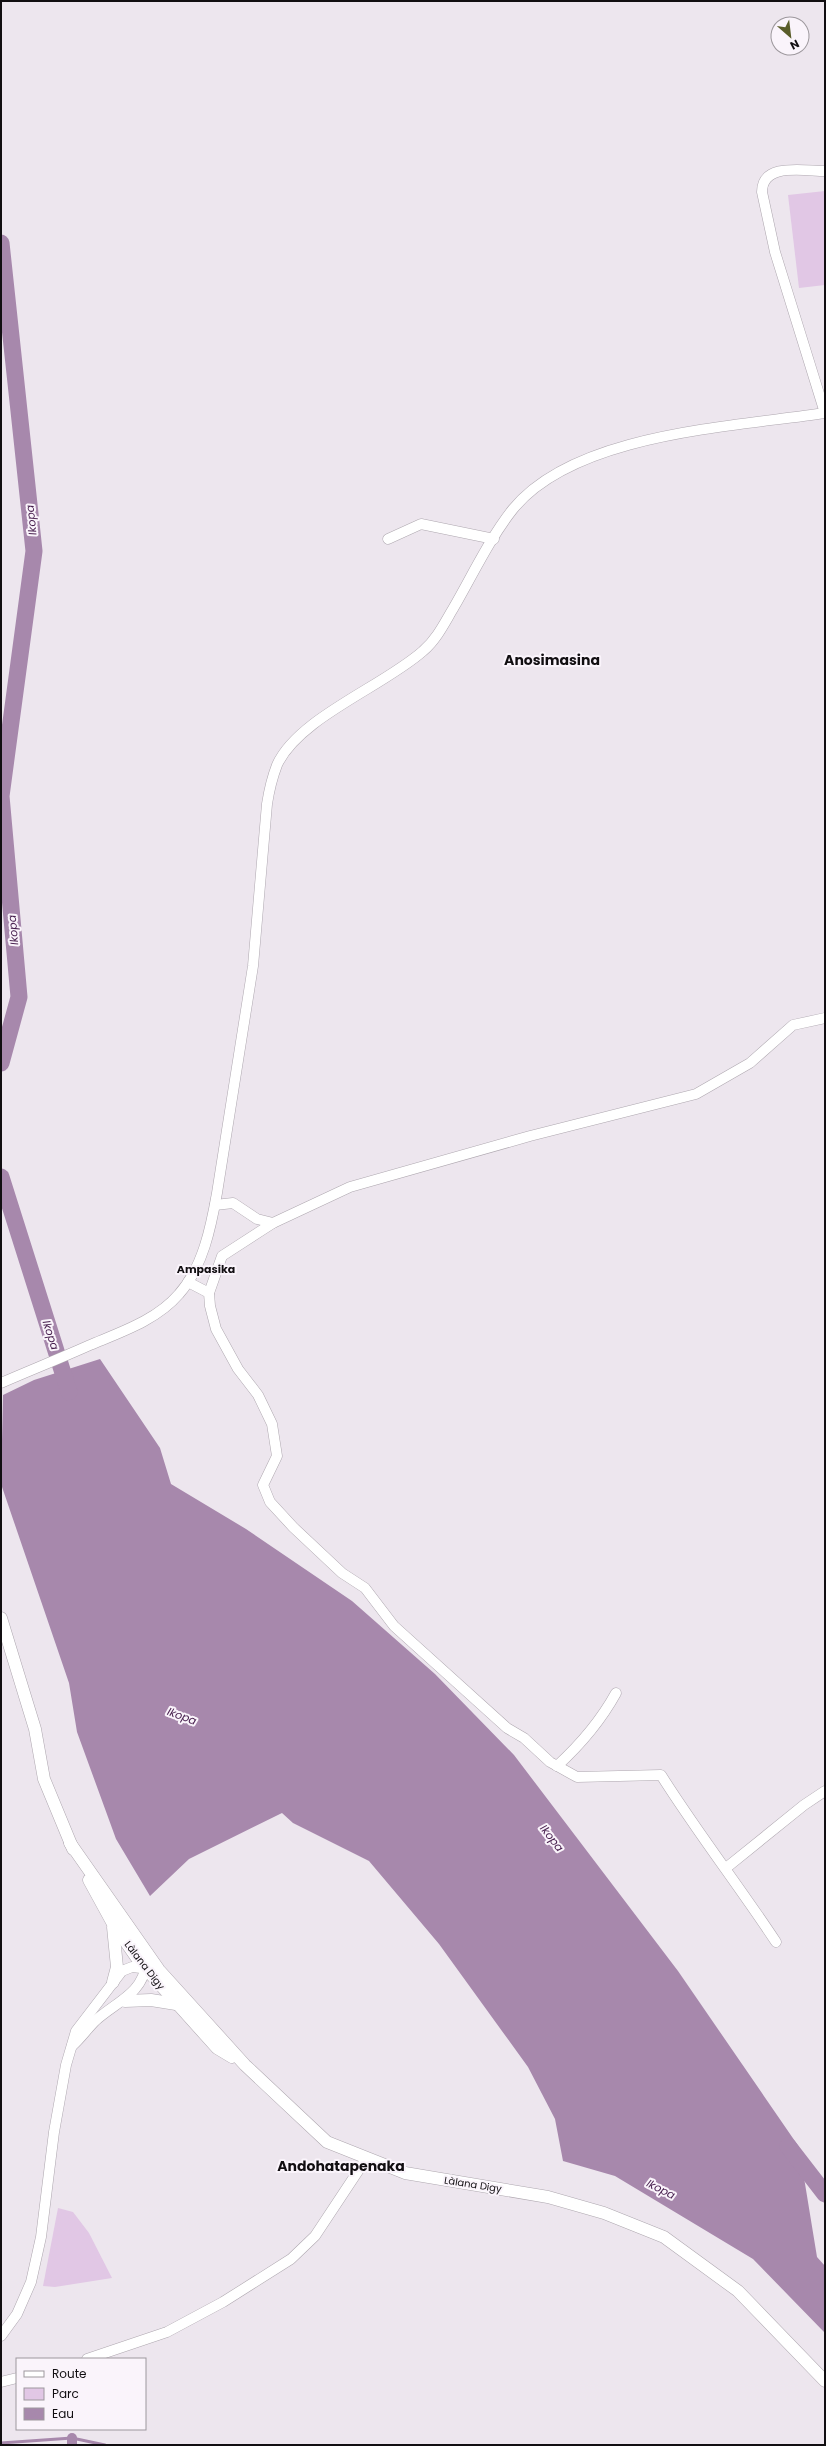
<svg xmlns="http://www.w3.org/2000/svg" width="826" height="2446" font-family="Poppins,sans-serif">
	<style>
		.green { fill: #e1c7e5 }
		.water { fill: #a788ac }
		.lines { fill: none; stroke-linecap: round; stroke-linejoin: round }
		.stream { stroke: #a788ac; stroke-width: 3 }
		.canal { stroke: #a788ac; stroke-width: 10 }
		.river { stroke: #a788ac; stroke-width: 17 }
		.minor-casing { stroke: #aea7af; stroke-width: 11 }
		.major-casing { stroke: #aea7af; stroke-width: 13 }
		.minor { stroke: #fff; stroke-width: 10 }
		.major { stroke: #fff; stroke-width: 12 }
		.labels { text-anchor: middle; stroke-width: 4; stroke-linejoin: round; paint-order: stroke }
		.street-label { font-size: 10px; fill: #110e11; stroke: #faf4fb }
		.water-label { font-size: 11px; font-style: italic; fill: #451d4c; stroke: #faf4fb }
		.neighbourhood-label { font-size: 11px; font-weight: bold; fill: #110e11; stroke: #faf4fb }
		.district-label { font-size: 14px; font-weight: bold; fill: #110e11; stroke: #faf4fb }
	</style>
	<rect width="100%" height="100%" fill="#ede6ee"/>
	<!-- green -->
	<g class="green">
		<path d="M825,191V285L799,288L788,195Z"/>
		<path d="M58,2208L73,2212L89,2233L112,2278L55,2287L43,2286Z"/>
	</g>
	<!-- water -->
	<path class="water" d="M100,1359L160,1448L171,1484L246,1529L352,1601L435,1674L514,1755L678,1971L799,2147L817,2257L825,2266V2333L753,2259L615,2176L563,2161L555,2119L528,2067L439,1944L369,1861L293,1823L282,1813L189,1859L150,1896L116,1839L77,1732L69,1683L1,1484L3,1395L34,1380Z"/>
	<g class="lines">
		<!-- stream -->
		<path class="stream" d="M1,2443L72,2438L105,2445"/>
		<!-- canal -->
		<path class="canal" d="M72,2438V2445"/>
		<!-- river -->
		<g class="river">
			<path d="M1,243L34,551L1,796L19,997L1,1063"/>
			<path d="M1,1177L69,1392"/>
			<path d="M788,2146L825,2194"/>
		</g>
		<!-- minor casing -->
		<g class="minor-casing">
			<g id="minor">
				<path d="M825,413L775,252L762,192C762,162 804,171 825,171"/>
				<path d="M388,539L421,524L494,539"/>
				<path d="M215,1205L233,1203L257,1219L273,1223"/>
				<path d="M188,1282L209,1293L210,1306L216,1329L238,1369L258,1395L272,1424L277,1456L263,1485L270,1502L293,1527L342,1573L365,1588L394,1626L507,1728L524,1738L550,1762L577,1777L661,1775C697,1832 739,1886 776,1942"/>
				<path d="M209,1293L222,1256L273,1223L350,1187L530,1136L696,1094L750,1063L793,1025L825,1018"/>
				<path d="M1,1383C31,1370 61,1358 90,1345C121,1332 157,1320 179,1294C203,1267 211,1227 217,1193L253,966L267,804C269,791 272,778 277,765C298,718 384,686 423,651C437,639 445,622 454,607C473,574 490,538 513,509C575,433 733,427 825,413"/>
				<path d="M557,1766C581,1744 600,1722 616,1693"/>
				<path d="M726,1868L804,1805L825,1791"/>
				<path d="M72,2046C81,2038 87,2029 95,2021C114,2003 143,1994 146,1964"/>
				<path d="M1,2336L17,2314L31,2282L41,2237L54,2132L66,2065L76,2031L122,1971L132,1967L150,1969"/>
				<path d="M87,2359L167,2332L223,2302L291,2259L315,2236L366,2159"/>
				<path d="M1,2382L17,2378"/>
			</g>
		</g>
		<!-- major casing -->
		<g class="major-casing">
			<g id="major">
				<path d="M1,1618L35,1729L44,1779L73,1849"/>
				<path d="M70,1843L159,1970L245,2065L327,2142L405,2173L548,2197L604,2213L664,2237L738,2291L825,2381"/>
				<path d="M89,1880L112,1922L139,1961L217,2048L232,2057"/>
				<path d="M113,1982L117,1967L113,1927"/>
				<path d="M125,2001L151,2000L176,2004"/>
			</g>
		</g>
		<!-- minor -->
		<use href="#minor" class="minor"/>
		<!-- major -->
		<use href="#major" class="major"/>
	</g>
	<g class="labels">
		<!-- street labels -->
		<g class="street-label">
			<text transform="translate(145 1965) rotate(52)" y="4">Làlana Digy</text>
			<text transform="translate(473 2184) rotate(9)" y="4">Làlana Digy</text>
		</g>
		<!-- water labels -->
		<g class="water-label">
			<text transform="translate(31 520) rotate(-96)" y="4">Ikopa</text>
			<text transform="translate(13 930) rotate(-95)" y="4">Ikopa</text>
			<text transform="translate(51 1335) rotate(72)" y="4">Ikopa</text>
			<text transform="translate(182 1716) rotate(20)" y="4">Ikopa</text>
			<text transform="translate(552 1838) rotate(52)" y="4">Ikopa</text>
			<text transform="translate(661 2189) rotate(27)" y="4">Ikopa</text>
		</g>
		<!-- neighbourhood labels -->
		<g class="neighbourhood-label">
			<text x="206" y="1273">Ampasika</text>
		</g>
		<!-- district labels -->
		<g class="district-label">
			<text x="552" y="665">Anosimasina</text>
			<text x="341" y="2171">Andohatapenaka</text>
		</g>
	</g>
	<!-- border -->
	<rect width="826" height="2446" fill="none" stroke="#110e11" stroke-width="4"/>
	<!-- legend -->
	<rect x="16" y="2358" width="130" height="72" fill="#faf4fb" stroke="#9d989d"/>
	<rect x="24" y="2371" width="20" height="6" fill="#ffffff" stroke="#9d989d"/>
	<text x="52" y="2378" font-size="12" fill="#110e11">Route</text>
	<rect x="24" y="2388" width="20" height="12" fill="#e1c7e5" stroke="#9d989d"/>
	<text x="52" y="2398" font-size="12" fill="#110e11">Parc</text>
	<rect x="24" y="2408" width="20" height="12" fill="#a788ac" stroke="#9d989d"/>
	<text x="52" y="2418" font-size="12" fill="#110e11">Eau</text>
	<!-- north arrow -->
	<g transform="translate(790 36) rotate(152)"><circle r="19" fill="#faf4fb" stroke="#9d989d"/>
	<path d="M0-3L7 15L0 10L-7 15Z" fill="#595c29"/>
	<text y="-6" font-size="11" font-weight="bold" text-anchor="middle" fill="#110e11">N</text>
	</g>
</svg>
